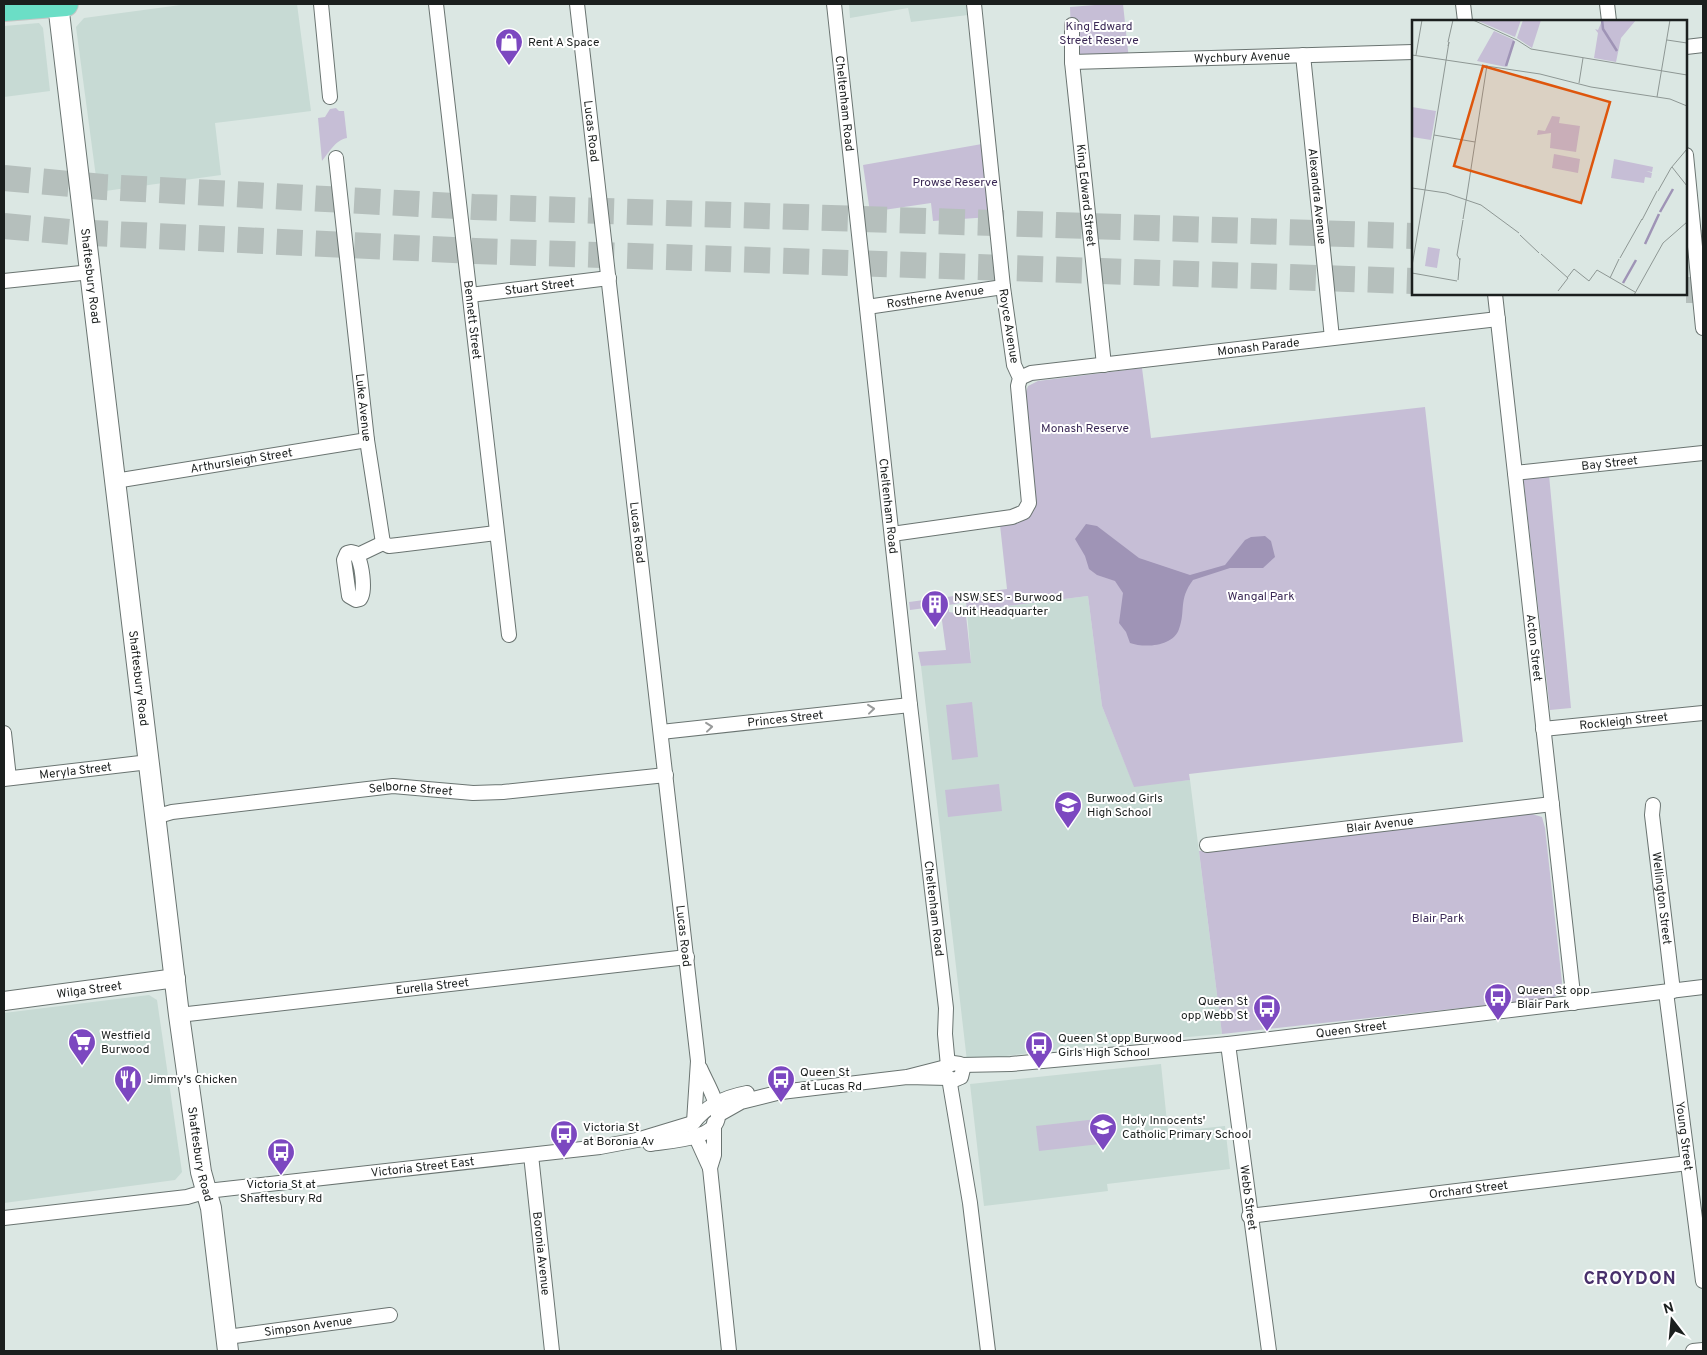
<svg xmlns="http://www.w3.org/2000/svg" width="1707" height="1355" font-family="Overpass,sans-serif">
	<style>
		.built { fill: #c7dad4 }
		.green { fill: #c6bed6 }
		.water { fill: #9f94b6 }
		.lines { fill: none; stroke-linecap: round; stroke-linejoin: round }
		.motorway-tunnel { stroke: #b5bfbc; stroke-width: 26; stroke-dasharray: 26 13; stroke-linecap: butt }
		.minor-casing { stroke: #6a7471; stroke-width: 16 }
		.tertiary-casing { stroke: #6a7471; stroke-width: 20 }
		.secondary-casing { stroke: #6a7471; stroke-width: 22 }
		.trunk-casing { stroke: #c4c5c4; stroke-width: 26 }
		.minor { stroke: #fff; stroke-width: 14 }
		.tertiary { stroke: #fff; stroke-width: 18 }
		.secondary { stroke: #fff; stroke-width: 20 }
		.trunk { stroke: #6bdec6; stroke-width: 24 }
		.oneway { stroke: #989a9a }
		.labels { text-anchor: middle; stroke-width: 4; stroke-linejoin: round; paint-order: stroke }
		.park-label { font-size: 12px; fill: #3b2956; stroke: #fff }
		.poi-label { font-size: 12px; fill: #1b1f1e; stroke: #fff; text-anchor: start }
		.street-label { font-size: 12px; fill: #1b1f1e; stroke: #fff }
		.district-label { font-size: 18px; font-weight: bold; letter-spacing: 1px; fill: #48306b; stroke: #fff }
		.inset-river { fill: none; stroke: #9f94b6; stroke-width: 2.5 }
		.inset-road { fill: none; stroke: #8e9794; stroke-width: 1 }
		.view { fill: #de560d; fill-opacity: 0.15; stroke: #de560d; stroke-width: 2.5 }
		.inset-edge { fill: none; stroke: #1b1f1e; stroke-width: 2.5 }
	</style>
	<rect width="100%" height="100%" fill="#dbe7e3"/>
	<!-- built -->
	<g class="built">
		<path d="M188,4H297L311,111L215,123L221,175L98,192L76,27L84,18Z"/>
		<path d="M849,4H967L968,15L911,22L908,8L850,18Z"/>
		<path d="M39,23L43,28L50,91L4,97V26Z"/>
		<path d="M1088,596L1102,706L1134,786L1190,780L1222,1034L1086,1046L967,1061L921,666L971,662L967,611Z"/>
		<path d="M149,995L157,1000L182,1172L175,1180L4,1203V1013Z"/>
		<path d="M1161,1064L1168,1132L1225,1126L1230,1169L1107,1184L1108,1191L984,1206L970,1084Z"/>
	</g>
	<!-- green -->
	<g class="green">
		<path d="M1107,4H1123L1129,60L1072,62L1070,7Z"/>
		<path d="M336,108L339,111H344L347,138C335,140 328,154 322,161L318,118L325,117L330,109Z"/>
		<path d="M982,144L990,217L933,221L931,203L870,212L863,165Z"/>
		<path d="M1142,368L1151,438L1425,407L1463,742L1189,774L1190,780L1134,787L1102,706L1088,596L967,611L966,602L949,605V612L966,615L971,663L921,666L918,652L946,650L940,606L910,610L909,602L1007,589L1000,525C1020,522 1028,523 1036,503L1025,395L1028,386L1038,381Z"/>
		<path d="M1549,475L1571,708L1550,710L1523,476Z"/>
		<path d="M972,702L978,757L952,760L946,705Z"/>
		<path d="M999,784L1002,811L948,817L945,790Z"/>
		<path d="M1532,814L1542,817L1545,828L1562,982L1560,992L1553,998L1222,1034L1199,851Z"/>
		<path d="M1097,1119L1100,1144L1039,1151L1036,1126Z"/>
	</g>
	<!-- water -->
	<path class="water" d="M1086,524L1097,526L1139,558L1190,575L1225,565L1245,540L1251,537L1265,536L1271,541L1275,557L1263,568H1230L1193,580C1178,600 1186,611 1179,629C1173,647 1144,648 1130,643L1126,632L1119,623L1123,593L1115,581L1097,575L1089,569L1085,556L1075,539Z"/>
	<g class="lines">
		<!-- motorway-tunnel -->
		<g class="motorway-tunnel">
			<path d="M4,178L103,187L474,207L1413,236"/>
			<path d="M4,226L70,232L475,251L1413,281"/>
			<path d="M1686,242L1703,243"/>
			<path d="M1686,290H1703"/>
		</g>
		<!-- minor casing -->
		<g class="minor-casing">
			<g id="minor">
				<path d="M321,4L330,97"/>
				<path id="s1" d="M436,4L509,635"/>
				<path id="s2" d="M577,4L698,1061L694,1122"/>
				<path id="s3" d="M834,4L910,705L946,1008L945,1034L948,1066"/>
				<path d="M1463,4L1465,21"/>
				<path d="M1607,4L1609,21"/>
				<path id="s4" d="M1072,25V62L1104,365"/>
				<path d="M1686,47L1703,45"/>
				<path id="s5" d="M1303,55L1332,338"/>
				<path id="s6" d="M1072,62L1413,52"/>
				<path d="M1686,155L1703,328"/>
				<path id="s7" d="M336,158L367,440L383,543L389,546L398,545L496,533"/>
				<path d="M4,281L91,272"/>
				<path id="s8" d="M1495,294L1574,1003"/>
				<path id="s9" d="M470,295L609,278"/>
				<path id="s10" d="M867,307L1003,287"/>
				<path id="s11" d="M1020,378L1031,373L1498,319"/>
				<path id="s12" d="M1515,473L1703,453"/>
				<path id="s13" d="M115,481L367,440"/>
				<path d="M892,534L1012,517L1024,512L1029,503L1018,386L1020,378L1014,365L1003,287L974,4"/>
				<path d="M351,552L355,553C362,559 366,592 360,599L356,600L349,596L344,560L347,553Z"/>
				<path d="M358,555L383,543"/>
				<path id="s14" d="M1543,729L1703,713"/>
				<path id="s15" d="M661,732L910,705"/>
				<path d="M4,733L9,778"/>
				<path id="s16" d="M4,779L149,762"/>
				<path id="s17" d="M1653,805L1652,815L1673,991"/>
				<path id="s18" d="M155,817L172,812L393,786L473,793L503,792L666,775"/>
				<path id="s19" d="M1207,845L1552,804"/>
				<path id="s20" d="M1666,992L1703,1281"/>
				<path id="s21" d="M179,1015L687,957"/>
				<path id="s22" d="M1228,1044L1269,1351"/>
				<path id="s23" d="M961,1065L1011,1064L1228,1044L1703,987"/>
				<path d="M949,1078L970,1203L988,1351"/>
				<path d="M718,1115L741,1102L781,1092L907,1077L946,1067L953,1063L960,1064L963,1069L961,1077L954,1080L948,1078L907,1077"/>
				<path d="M693,1123C707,1105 725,1097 747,1093"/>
				<path d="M714,1123V1155L710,1168L729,1351"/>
				<path d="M695,1135L710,1168"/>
				<path d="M650,1144C667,1141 717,1140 718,1116C718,1101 706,1082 700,1068"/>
				<path id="s24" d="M531,1155L552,1351"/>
				<path id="s25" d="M1249,1216L1688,1163"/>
				<path id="s26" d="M4,1218L187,1197L207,1191L600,1147L637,1140L693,1123"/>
				<path id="s27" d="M227,1337L390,1315"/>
				<path d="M1693,1351L1703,1350"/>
			</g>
		</g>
		<!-- tertiary casing -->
		<g class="tertiary-casing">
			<g id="tertiary">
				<path id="s28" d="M4,1001L176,978"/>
			</g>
		</g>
		<!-- secondary casing -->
		<g class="secondary-casing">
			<g id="secondary">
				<path id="s29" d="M58,4L179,1015L201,1172L211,1208L228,1351"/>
			</g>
		</g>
		<!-- trunk casing -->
		<g class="trunk-casing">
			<path id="trunk" d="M4,9L66,4"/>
		</g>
		<!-- minor -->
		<use href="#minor" class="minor"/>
		<!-- tertiary -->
		<use href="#tertiary" class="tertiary"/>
		<!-- secondary -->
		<use href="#secondary" class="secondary"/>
		<!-- trunk -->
		<use href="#trunk" class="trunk"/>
	</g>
	<!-- one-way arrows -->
	<defs><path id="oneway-chevron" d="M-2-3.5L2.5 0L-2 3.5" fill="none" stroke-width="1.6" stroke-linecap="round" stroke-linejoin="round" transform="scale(1.25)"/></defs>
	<g class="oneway">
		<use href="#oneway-chevron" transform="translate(871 709) rotate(-6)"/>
		<use href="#oneway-chevron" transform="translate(709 727) rotate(-6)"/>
	</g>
	<!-- icons -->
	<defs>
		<g id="shop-pin" transform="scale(1.4375)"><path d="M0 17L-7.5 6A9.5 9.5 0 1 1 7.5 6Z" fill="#7c48c0" stroke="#fff"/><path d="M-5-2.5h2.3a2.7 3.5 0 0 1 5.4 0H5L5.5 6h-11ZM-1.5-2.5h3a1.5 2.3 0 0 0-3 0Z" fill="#fff"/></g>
		<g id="building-pin" transform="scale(1.4375)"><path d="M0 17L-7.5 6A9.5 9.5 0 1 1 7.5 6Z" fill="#7c48c0" stroke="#fff"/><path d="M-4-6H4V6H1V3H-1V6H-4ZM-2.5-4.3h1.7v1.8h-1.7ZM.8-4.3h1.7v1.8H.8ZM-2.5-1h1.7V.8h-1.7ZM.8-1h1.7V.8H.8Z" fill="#fff"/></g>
		<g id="school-pin" transform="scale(1.4375)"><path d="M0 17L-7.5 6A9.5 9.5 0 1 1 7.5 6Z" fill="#7c48c0" stroke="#fff"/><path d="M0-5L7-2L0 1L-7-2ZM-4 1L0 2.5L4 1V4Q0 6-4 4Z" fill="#fff"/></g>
		<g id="bus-pin" transform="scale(1.4375)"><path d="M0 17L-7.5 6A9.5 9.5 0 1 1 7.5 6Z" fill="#7c48c0" stroke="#fff"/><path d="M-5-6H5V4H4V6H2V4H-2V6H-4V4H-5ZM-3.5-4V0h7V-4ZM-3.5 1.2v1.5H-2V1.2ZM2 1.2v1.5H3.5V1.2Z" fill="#fff"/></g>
		<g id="supermarket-pin" transform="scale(1.4375)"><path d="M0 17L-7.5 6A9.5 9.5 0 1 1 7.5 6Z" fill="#7c48c0" stroke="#fff"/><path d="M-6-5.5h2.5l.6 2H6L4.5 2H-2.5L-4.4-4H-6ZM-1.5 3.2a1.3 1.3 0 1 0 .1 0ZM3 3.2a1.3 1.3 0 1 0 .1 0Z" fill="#fff"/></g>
		<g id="restaurant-pin" transform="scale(1.4375)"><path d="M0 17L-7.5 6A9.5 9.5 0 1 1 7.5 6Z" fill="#7c48c0" stroke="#fff"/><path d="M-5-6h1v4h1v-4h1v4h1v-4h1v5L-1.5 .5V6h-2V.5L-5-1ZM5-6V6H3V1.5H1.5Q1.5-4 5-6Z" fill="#fff"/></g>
	</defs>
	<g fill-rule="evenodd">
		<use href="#shop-pin" x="509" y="42"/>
		<use href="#building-pin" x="935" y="604"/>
		<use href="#school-pin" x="1068" y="805"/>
		<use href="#bus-pin" x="1498" y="997"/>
		<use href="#bus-pin" x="1267" y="1008"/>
		<use href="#supermarket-pin" x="82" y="1042"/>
		<use href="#bus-pin" x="1039" y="1045"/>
		<use href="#restaurant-pin" x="128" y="1079"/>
		<use href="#bus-pin" x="781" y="1079"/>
		<use href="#school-pin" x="1103" y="1127"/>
		<use href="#bus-pin" x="564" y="1134"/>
		<use href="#bus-pin" x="281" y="1152"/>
	</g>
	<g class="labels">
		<!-- park labels -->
		<g class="park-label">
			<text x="1099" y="30">King Edward<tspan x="1099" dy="14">Street Reserve</tspan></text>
			<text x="955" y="186">Prowse Reserve</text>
			<text x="1085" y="432">Monash Reserve</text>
			<text x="1261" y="600">Wangal Park</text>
			<text x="1438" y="922">Blair Park</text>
		</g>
		<!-- poi labels -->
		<g class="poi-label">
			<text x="528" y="46">Rent A Space</text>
			<text x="954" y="601">NSW SES - Burwood<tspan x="954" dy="14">Unit Headquarter</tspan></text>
			<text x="1087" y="802">Burwood Girls<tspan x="1087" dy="14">High School</tspan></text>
			<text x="1517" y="994">Queen St opp<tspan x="1517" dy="14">Blair Park</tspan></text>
			<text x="1248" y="1005" text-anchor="end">Queen St<tspan x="1248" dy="14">opp Webb St</tspan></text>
			<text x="101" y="1039">Westfield<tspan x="101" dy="14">Burwood</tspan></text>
			<text x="1058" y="1042">Queen St opp Burwood<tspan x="1058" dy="14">Girls High School</tspan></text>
			<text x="800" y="1076">Queen St<tspan x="800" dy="14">at Lucas Rd</tspan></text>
			<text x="147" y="1083">Jimmy's Chicken</text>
			<text x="1122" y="1124">Holy Innocents'<tspan x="1122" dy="14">Catholic Primary School</tspan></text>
			<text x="583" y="1131">Victoria St<tspan x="583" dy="14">at Boronia Av</tspan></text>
			<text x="281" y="1188" text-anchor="middle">Victoria St at<tspan x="281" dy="14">Shaftesbury Rd</tspan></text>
		</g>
		<!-- street labels -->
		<g class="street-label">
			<text dy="4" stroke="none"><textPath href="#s6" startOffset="170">Wychbury Avenue</textPath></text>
			<text dy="4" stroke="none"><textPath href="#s3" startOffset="100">Cheltenham Road</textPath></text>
			<text dy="4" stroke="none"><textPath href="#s2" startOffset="128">Lucas Road</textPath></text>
			<text dy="4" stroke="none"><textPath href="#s4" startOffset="171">King Edward Street</textPath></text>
			<text dy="4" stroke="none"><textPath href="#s5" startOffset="142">Alexandra Avenue</textPath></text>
			<text dy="4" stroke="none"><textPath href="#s29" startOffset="274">Shaftesbury Road</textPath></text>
			<text dy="4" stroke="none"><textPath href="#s9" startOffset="70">Stuart Street</textPath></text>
			<text dy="4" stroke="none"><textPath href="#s10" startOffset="69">Rostherne Avenue</textPath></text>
			<text dy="4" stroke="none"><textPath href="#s1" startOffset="318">Bennett Street</textPath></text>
			<text transform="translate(1009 326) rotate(81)" y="4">Royce Avenue</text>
			<text dy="4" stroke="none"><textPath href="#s11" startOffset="241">Monash Parade</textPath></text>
			<text dy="4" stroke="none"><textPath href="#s7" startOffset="251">Luke Avenue</textPath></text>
			<text dy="4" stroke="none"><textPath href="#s13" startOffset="128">Arthursleigh Street</textPath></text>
			<text dy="4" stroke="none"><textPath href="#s12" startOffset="95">Bay Street</textPath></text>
			<text dy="4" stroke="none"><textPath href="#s3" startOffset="505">Cheltenham Road</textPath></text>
			<text dy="4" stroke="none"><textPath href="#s2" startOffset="532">Lucas Road</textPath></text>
			<text dy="4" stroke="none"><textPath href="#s8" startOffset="356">Acton Street</textPath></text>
			<text dy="4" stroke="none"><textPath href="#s29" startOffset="679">Shaftesbury Road</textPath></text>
			<text dy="4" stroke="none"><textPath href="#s15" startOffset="125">Princes Street</textPath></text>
			<text dy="4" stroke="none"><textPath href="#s14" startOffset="81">Rockleigh Street</textPath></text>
			<text dy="4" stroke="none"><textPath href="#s16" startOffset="72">Meryla Street</textPath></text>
			<text dy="4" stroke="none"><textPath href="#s18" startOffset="258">Selborne Street</textPath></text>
			<text dy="4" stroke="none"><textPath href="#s19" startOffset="174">Blair Avenue</textPath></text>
			<text dy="4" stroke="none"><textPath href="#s17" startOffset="94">Wellington Street</textPath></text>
			<text dy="4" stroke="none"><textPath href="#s3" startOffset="910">Cheltenham Road</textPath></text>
			<text dy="4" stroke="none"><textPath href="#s2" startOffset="938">Lucas Road</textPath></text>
			<text dy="4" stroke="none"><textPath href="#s21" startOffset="255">Eurella Street</textPath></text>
			<text dy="4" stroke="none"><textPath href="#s28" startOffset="86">Wilga Street</textPath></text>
			<text dy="4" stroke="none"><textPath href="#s23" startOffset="392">Queen Street</textPath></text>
			<text dy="4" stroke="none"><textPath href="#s20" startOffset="145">Young Street</textPath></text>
			<text dy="4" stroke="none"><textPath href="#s29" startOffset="1159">Shaftesbury Road</textPath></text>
			<text dy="4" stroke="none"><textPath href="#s26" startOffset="422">Victoria Street East</textPath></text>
			<text dy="4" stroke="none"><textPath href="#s25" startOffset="221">Orchard Street</textPath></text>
			<text dy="4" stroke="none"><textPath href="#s22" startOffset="155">Webb Street</textPath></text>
			<text dy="4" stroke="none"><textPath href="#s24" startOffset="99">Boronia Avenue</textPath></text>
			<text dy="4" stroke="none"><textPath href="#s27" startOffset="82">Simpson Avenue</textPath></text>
		</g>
		<!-- district labels -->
		<g class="district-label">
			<text x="1630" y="1284">CROYDON</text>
		</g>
	</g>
	<!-- overview -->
	<g transform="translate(1412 20)">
		<rect width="275" height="275" fill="#dbe7e3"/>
		<path d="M64,0H109L103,17ZM111,0H129L120,28L105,18ZM191,0H224L209,18L204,42L182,38L186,13L183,9L186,10L189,3L190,7ZM82,11L102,20L94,47L65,41ZM0,87L24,91L19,120L0,117ZM140,96L148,97L147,103L168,106L164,132L138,128L139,113L125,115L126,110L133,111ZM142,134L168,139L166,153L140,148ZM202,139L241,147L240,152L234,151L240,153L239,158L233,157L232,163L199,158ZM16,227L28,229L25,248L13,246Z" fill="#c6bed6"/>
		<path class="inset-river" d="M190,0L191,9L205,31M94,46L102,21M248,192L261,169M233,224L247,194M211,263L224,240"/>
		<path class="inset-road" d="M61,0L105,20L119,29L275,55M255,20L275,23M36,22L41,0M0,35L128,54L179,67L258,79L275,86M4,35L10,0M167,63L171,38M245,77L258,0M22,115L63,122M260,147L275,166M0,168L34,173L69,185L107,213M13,170L37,22L36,26M246,171L259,148L275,129M54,181L75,45M51,199L54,181M230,200L245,171M108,215L127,233M129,234L156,258L146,271M208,238L230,199M48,240L45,235L51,200M0,246L13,170M0,253L45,261M155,258L162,249L177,261L185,250L223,272M198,258L207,239M46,260L48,238M222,275L251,223L275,202"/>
		<path class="view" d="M71,46L198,82L169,183L42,146Z"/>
		<rect width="275" height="275" class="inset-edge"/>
	</g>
	<!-- border -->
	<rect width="1707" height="1355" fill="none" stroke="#1b1f1e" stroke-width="10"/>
	<!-- north arrow -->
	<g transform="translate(1672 1320) rotate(344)" stroke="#ffffff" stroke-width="4" paint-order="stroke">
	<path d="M0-4L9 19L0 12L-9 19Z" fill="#1b1f1e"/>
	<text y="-8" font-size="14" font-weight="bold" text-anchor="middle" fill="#1b1f1e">N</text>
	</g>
</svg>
